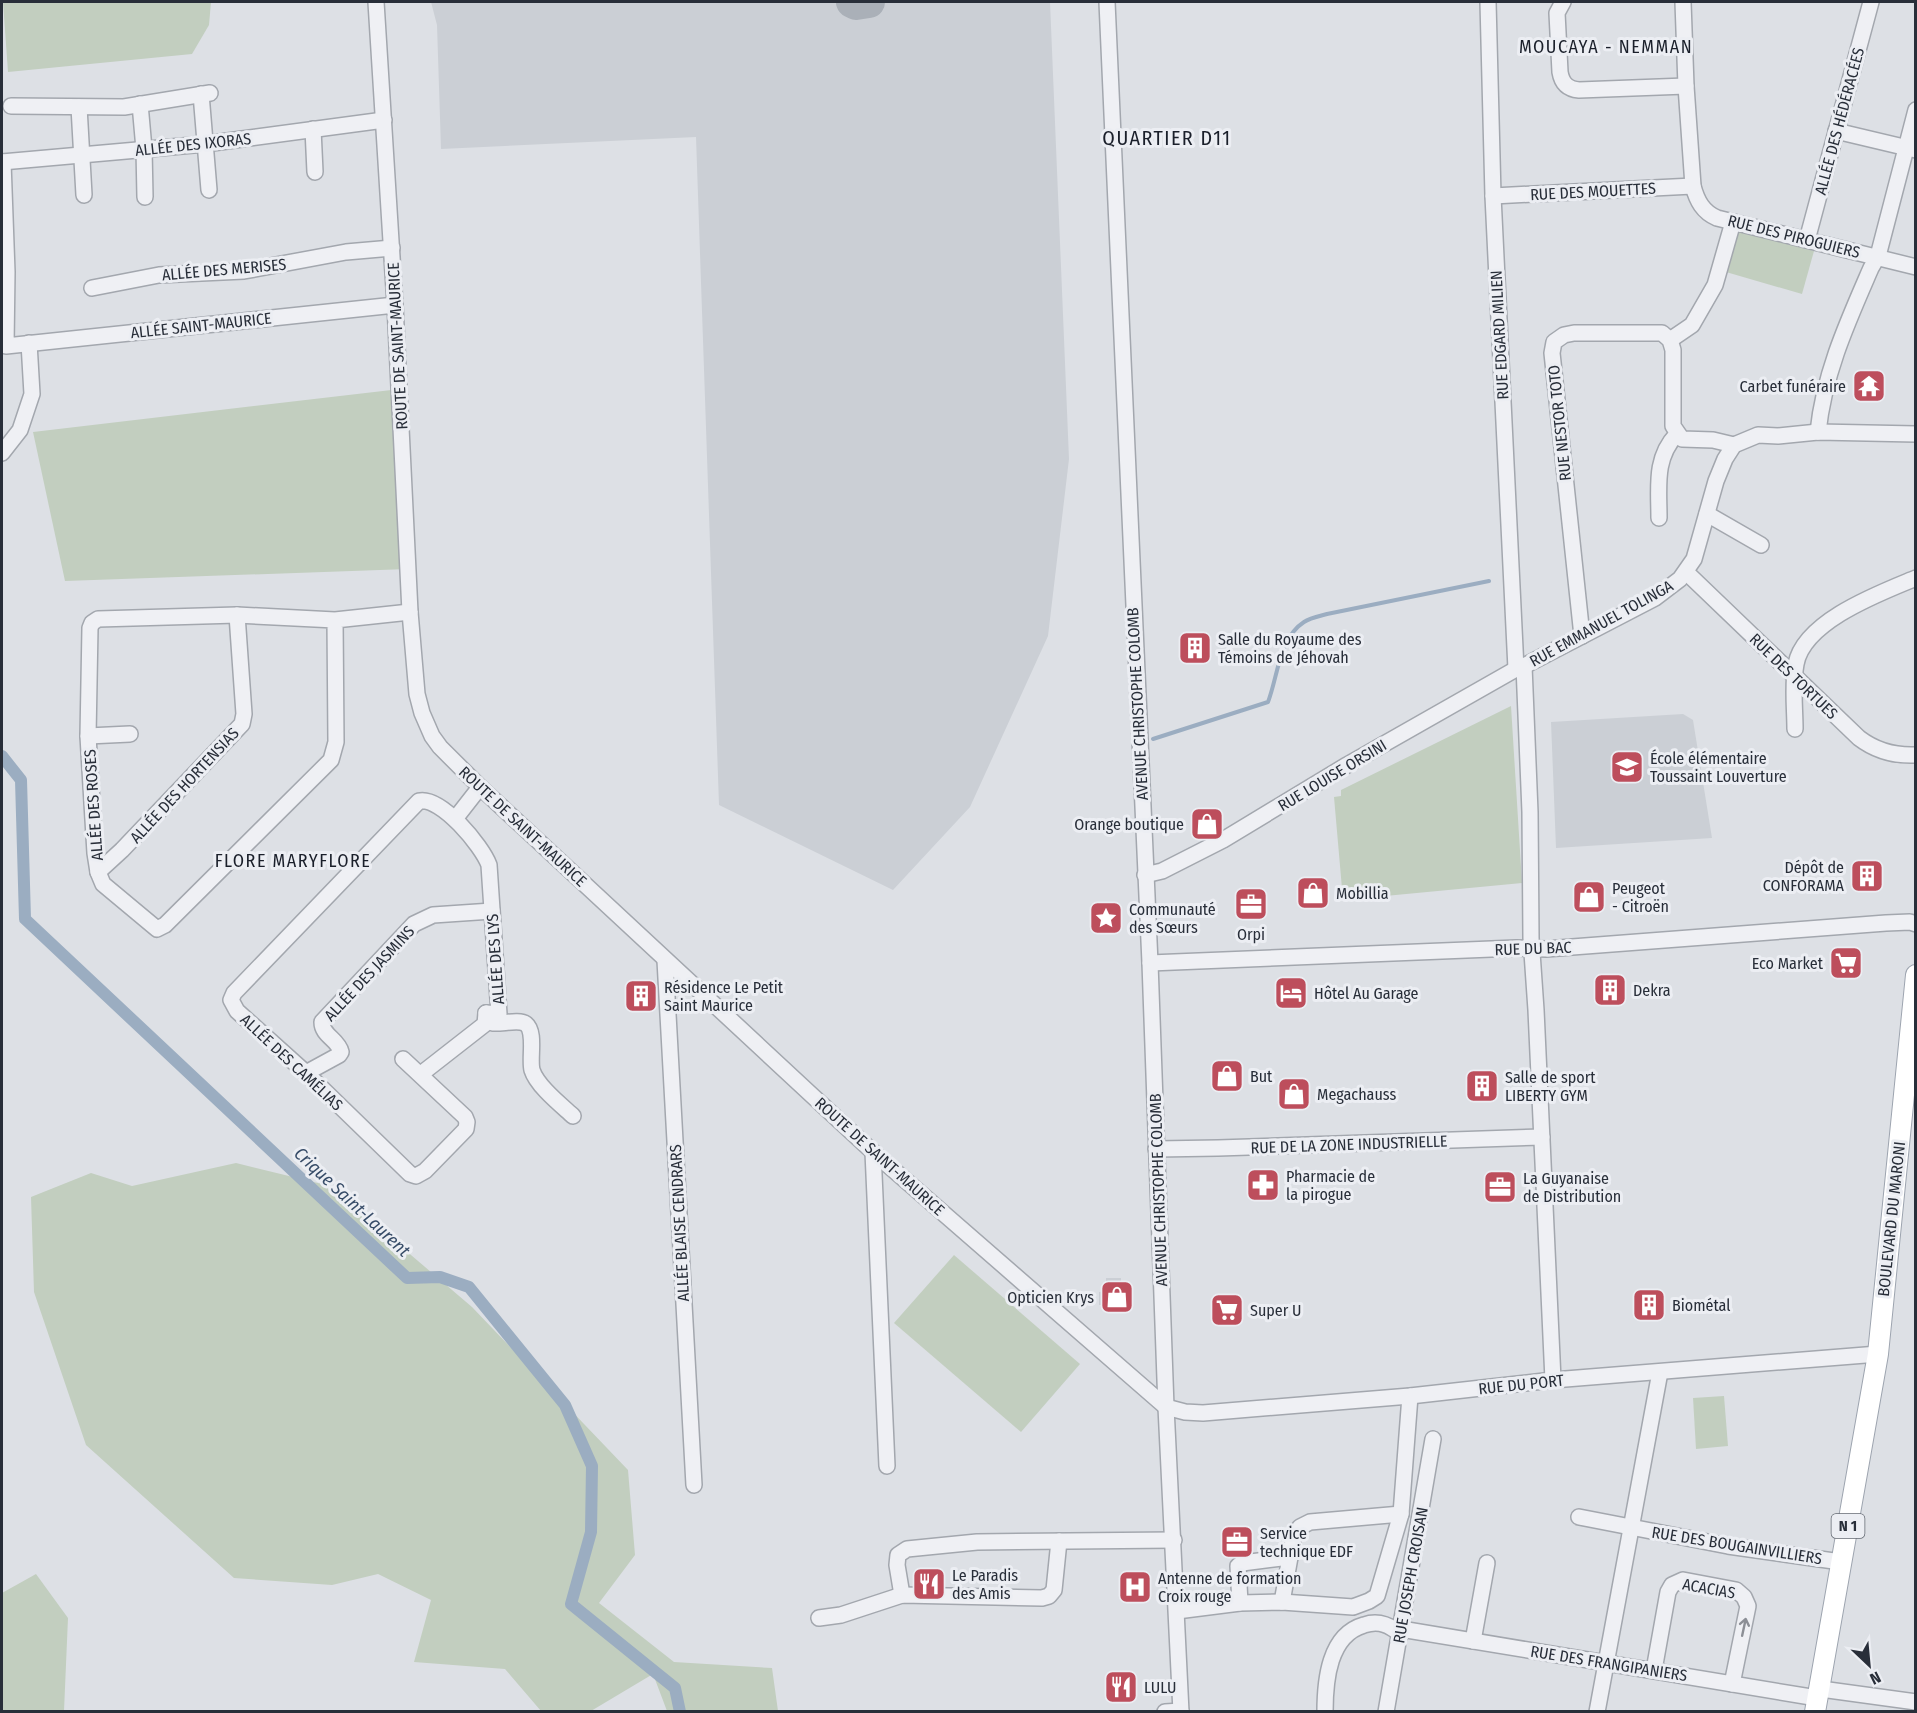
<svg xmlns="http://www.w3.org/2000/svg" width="1917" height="1713" font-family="'Fira Sans Condensed',sans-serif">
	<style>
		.built { fill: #cbcfd5 }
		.green { fill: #c2cebf }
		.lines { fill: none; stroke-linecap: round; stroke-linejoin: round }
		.stream { stroke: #9badc1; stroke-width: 4 }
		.canal { stroke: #9badc1; stroke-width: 12 }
		.taxiway { stroke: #aab0b8; stroke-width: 32 }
		.minor-casing { stroke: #a3a7ae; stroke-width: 18 }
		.major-casing { stroke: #9da4af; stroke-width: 22 }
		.minor { stroke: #eff0f4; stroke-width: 15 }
		.major { stroke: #fff; stroke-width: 20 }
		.oneway { stroke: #8c8f96 }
		.labels { text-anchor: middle; stroke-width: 6; stroke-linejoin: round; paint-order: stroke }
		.shield { fill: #eceef3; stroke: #636871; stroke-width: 1.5 }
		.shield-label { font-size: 15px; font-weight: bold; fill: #282e39 }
		.street-label { font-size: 16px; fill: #282e39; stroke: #eceef3 }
		.poi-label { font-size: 16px; fill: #282e39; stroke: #eceef3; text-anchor: start }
		.neighbourhood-label { font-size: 18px; letter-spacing: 1.5px; fill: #1a1f2a; stroke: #eceef3 }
		.water-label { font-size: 18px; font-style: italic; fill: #374c68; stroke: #eceef3 }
		.quarter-label { font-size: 20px; letter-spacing: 1.5px; fill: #1a1f2a; stroke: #eceef3 }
	</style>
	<rect width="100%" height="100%" fill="#dde0e5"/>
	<!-- built -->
	<g class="built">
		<path d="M431,2H1050L1069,459L1048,636L970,807L893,890L719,805L696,137L441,149L437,25Z"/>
		<path d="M1683,714L1693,720L1712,838L1556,848L1551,722Z"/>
		<path d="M1106,1278H1121V1304L1099,1305V1292L1106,1291Z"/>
	</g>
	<!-- green -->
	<g class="green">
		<path d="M3,2H211L209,25L192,54L8,72Z"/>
		<path d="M1739,231L1814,251L1802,294L1726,272Z"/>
		<path d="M400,389L408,569L65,581L33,432Z"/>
		<path d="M1511,706L1522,883L1343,900L1334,797L1341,796V790Z"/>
		<path d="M236,1163L330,1186L472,1307L628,1470L635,1555L599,1603L674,1662L772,1668L778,1711H667L653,1674L591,1711H541L505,1669L414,1662L431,1600L378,1574L332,1585L234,1578L86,1445L34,1292L31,1197L91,1173L132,1186Z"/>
		<path d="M954,1255L1080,1364L1021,1432L894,1323Z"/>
		<path d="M1724,1396L1728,1446L1696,1449L1693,1398Z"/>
		<path d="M36,1574L68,1618L64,1711H2V1593Z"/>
	</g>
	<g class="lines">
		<!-- stream -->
		<path class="stream" d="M1153,739L1268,702C1278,676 1279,638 1304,622C1310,618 1320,616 1327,614L1489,581"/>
		<!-- canal -->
		<path class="canal" d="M2,756L21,780L25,919L407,1278L440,1277L469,1287L565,1405L592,1466L591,1532L571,1604L675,1688L680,1712"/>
		<!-- taxiway -->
		<path class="taxiway" d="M852,2L856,4L869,2"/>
		<!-- minor casing -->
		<g class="minor-casing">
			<g id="minor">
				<path d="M376,2L395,305L410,612L417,694L422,713L432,736L440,747L480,787L873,1152L1166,1407L1185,1412L1203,1413L1410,1396L1553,1380L1878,1354"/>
				<path d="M1107,2L1150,963L1166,1407L1181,1712"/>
				<path d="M1488,2L1493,196L1516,669"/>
				<path d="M1563,2L1557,13L1560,72C1562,84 1568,89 1579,90L1686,86"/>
				<path d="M1683,2L1686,86L1693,186C1697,201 1703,212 1717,218L1916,267"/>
				<path d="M201,94L209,190"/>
				<path d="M140,104L144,149L145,197"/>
				<path d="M11,106L124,107L210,93"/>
				<path d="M79,107L84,195"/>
				<path d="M313,129L315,172"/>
				<path d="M1836,131L1916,150"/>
				<path d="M2,162L205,144L384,120"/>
				<path d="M3,162L7,272L6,346L395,305"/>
				<path d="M1493,196L1693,186"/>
				<path d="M1807,240L1871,2"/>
				<path d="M92,288L159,275L244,271L346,252L392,248"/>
				<path d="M1670,340L1692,325L1715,285L1733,222"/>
				<path d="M1818,432C1824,373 1848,321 1871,268L1878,256L1916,110"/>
				<path d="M2,453L20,430L32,394L29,343"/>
				<path d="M1707,514L1761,545"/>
				<path d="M1659,518C1659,487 1654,458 1677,434"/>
				<path d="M1686,572L1859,738C1876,751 1894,756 1916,755"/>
				<path d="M335,620L336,742L331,760L165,925L157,929L103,884L98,872L95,853L88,736L90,628L92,623L98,619L237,615L335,620L410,612"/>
				<path d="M1582,636L1552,353L1554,342L1564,335L1574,333H1662L1670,340L1673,350V426L1682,439L1713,440L1734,445"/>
				<path d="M1524,666L1530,812L1531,938L1536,1010L1553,1380"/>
				<path d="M1795,729C1795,709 1792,685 1796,664C1804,621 1880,593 1916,578"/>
				<path d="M88,736L130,734"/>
				<path d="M455,819L480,787"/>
				<path d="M98,872L122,850L242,724L244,714L237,615"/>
				<path d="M1145,875L1162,871L1223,840L1347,765L1516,669L1524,666L1655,598L1680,579L1694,559L1716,481L1725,459L1734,445L1758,435L1778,436L1818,432L1916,434"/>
				<path d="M665,960L694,1485"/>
				<path d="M1150,963L1516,948L1546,949L1886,923L1910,922L1916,924"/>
				<path d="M487,1016L493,1023C502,1024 519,1019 526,1024C536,1032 529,1059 532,1070C537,1086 561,1105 573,1116"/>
				<path d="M403,1059L465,1117L467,1122L466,1129L425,1171L416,1176L410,1174L306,1073L237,1011L231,1000L234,993L419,801C441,796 482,846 489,865L499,1014L486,1013"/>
				<path d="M306,1073L339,1055L341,1052C338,1039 322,1036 322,1022L414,924L433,915L492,911"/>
				<path d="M421,1074L485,1024L486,1013"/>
				<path d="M1156,1149L1218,1148L1542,1137"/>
				<path d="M873,1152L887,1466"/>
				<path d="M1579,1517L1728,1546L1841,1562"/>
				<path d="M902,1595L897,1565L898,1555L907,1549L977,1542L1174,1540"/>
				<path d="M1282,1602L1294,1535L1300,1527L1310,1522L1401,1514"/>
				<path d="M1240,1603L1238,1566L1242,1563L1290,1557"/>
				<path d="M1177,1611L1240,1603L1282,1602L1353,1607L1369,1601L1377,1596L1401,1514L1410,1396"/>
				<path d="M819,1618L841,1615L902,1595L1042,1598L1049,1596L1054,1590L1059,1541"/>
				<path d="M1473,1641L1487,1563"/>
				<path d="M1654,1670L1668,1592L1672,1585L1683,1580L1736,1590L1744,1597L1748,1606L1732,1684"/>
				<path d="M1821,1689L1916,1702"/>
				<path d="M1165,1712L1181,1711"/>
				<path d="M1325,1712C1325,1680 1329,1635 1364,1625C1376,1621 1385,1623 1395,1630L1401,1629L1817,1698"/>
				<path d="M1386,1712L1433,1439"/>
				<path d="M1597,1712L1660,1372"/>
			</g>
		</g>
		<!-- major casing -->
		<g class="major-casing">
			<path id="major" d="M1815,1712L1878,1354L1916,975"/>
		</g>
		<!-- minor -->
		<use href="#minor" class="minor"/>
		<!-- major -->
		<use href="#major" class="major"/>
	</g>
	<!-- one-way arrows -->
	<defs><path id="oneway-shaft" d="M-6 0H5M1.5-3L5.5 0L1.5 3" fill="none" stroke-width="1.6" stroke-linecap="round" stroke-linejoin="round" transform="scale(1.5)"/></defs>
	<use class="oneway" href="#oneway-shaft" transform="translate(1744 1627) rotate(-78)"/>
	<!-- icons -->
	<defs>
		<g id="temple-square" transform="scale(1.725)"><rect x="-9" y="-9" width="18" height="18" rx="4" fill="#bd4e5c" stroke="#eceef3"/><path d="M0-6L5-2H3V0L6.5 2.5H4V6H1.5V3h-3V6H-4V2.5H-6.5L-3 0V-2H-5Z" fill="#fff"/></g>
		<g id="building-square" transform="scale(1.725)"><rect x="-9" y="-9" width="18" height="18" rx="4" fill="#bd4e5c" stroke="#eceef3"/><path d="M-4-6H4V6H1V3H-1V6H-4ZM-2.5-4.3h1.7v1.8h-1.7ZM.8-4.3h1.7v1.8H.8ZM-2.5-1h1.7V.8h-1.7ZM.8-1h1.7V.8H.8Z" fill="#fff"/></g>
		<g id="school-square" transform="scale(1.725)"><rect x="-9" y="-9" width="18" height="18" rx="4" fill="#bd4e5c" stroke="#eceef3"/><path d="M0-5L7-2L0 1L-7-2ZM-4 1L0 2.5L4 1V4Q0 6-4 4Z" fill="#fff"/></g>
		<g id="shop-square" transform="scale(1.725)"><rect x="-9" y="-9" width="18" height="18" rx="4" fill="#bd4e5c" stroke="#eceef3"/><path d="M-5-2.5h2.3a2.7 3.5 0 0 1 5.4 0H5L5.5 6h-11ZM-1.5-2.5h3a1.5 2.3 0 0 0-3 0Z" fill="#fff"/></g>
		<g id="office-square" transform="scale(1.725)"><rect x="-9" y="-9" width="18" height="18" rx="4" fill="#bd4e5c" stroke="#eceef3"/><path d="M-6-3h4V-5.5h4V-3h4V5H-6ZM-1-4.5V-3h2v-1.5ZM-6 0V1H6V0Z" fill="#fff"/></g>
		<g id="sight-square" transform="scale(1.725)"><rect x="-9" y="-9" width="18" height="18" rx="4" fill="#bd4e5c" stroke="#eceef3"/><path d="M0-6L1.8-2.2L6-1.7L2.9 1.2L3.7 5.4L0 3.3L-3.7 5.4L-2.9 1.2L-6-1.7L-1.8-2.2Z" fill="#fff"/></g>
		<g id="supermarket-square" transform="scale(1.725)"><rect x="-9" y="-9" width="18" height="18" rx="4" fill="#bd4e5c" stroke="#eceef3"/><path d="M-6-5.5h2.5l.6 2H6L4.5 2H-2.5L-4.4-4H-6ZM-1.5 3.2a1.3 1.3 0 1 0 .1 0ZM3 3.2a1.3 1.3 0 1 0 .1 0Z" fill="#fff"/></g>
		<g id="hotel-square" transform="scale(1.725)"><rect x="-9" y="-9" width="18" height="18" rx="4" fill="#bd4e5c" stroke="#eceef3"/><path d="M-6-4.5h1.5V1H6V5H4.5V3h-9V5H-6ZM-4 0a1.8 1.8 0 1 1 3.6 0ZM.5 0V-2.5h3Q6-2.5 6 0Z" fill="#fff"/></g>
		<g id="pharmacy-square" transform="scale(1.725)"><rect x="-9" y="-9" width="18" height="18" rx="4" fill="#bd4e5c" stroke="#eceef3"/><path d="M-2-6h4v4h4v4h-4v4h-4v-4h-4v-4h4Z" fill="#fff"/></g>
		<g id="restaurant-square" transform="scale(1.725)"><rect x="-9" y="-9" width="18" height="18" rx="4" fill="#bd4e5c" stroke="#eceef3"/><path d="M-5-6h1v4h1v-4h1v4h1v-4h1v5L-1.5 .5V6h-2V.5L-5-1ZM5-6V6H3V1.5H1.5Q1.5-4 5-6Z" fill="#fff"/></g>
		<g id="hospital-square" transform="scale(1.725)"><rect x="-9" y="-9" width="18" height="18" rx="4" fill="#bd4e5c" stroke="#eceef3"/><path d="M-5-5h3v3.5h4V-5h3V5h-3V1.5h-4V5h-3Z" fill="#fff"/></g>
	</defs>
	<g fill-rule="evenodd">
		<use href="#temple-square" x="1869" y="386"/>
		<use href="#building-square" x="1195" y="648"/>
		<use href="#school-square" x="1627" y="767"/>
		<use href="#shop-square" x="1207" y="824"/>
		<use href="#building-square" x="1867" y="876"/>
		<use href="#shop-square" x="1313" y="893"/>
		<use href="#shop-square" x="1589" y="897"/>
		<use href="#office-square" x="1251" y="904"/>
		<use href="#sight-square" x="1106" y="918"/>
		<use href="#supermarket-square" x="1846" y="963"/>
		<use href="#building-square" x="1610" y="990"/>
		<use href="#hotel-square" x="1291" y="993"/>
		<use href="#building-square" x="641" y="996"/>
		<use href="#shop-square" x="1227" y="1076"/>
		<use href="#building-square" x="1482" y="1086"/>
		<use href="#shop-square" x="1294" y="1094"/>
		<use href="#pharmacy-square" x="1263" y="1185"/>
		<use href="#office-square" x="1500" y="1187"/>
		<use href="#shop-square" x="1117" y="1297"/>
		<use href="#building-square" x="1649" y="1305"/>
		<use href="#supermarket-square" x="1227" y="1310"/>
		<use href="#office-square" x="1237" y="1542"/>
		<use href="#restaurant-square" x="929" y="1584"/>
		<use href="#hospital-square" x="1135" y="1587"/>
		<use href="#restaurant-square" x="1121" y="1687"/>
	</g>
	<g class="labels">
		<!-- shield labels -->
		<rect class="shield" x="1831.5" y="1514" width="33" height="24" rx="4.5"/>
		<g class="shield-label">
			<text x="1848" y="1531">N 1</text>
		</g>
		<!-- street labels -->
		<g class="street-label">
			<text transform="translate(1839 121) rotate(-75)" y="6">ALLÉE DES HÉDÉRACÉES</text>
			<text transform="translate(193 144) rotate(-6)" y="6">ALLÉE DES IXORAS</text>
			<text transform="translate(1593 191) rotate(-3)" y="6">RUE DES MOUETTES</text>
			<text transform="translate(1794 236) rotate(14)" y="6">RUE DES PIROGUIERS</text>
			<text transform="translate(224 269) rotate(-5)" y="6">ALLÉE DES MERISES</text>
			<text transform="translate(201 325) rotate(-6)" y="6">ALLÉE SAINT-MAURICE</text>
			<text transform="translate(1499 335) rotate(-93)" y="6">RUE EDGARD MILIEN</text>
			<text transform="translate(397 346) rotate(-93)" y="6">ROUTE DE SAINT-MAURICE</text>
			<text transform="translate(1559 423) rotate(-96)" y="6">RUE NESTOR TOTO</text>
			<text transform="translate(1601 623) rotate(-29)" y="6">RUE EMMANUEL TOLINGA</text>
			<text transform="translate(1794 676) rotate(44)" y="6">RUE DES TORTUES</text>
			<text transform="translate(1137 704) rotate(-93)" y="6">AVENUE CHRISTOPHE COLOMB</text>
			<text transform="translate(1332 775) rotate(-31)" y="6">RUE LOUISE ORSINI</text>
			<text transform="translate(184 785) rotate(-47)" y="6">ALLÉE DES HORTENSIAS</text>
			<text transform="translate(93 805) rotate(-94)" y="6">ALLÉE DES ROSES</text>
			<text transform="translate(523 826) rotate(43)" y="6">ROUTE DE SAINT-MAURICE</text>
			<text transform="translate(1533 948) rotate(-2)" y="6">RUE DU BAC</text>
			<text transform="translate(495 959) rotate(-94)" y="6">ALLÉE DES LYS</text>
			<text transform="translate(369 973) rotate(-47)" y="6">ALLÉE DES JASMINS</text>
			<text transform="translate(292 1062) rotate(43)" y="6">ALLÉE DES CAMÉLIAS</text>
			<text transform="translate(1349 1144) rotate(-2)" y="6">RUE DE LA ZONE INDUSTRIELLE</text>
			<text transform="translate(880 1156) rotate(42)" y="6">ROUTE DE SAINT-MAURICE</text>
			<text transform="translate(1158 1190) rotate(-92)" y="6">AVENUE CHRISTOPHE COLOMB</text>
			<text transform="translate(1891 1219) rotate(-84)" y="6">BOULEVARD DU MARONI</text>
			<text transform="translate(679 1223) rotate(-93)" y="6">ALLÉE BLAISE CENDRARS</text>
			<text transform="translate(1521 1384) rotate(-6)" y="6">RUE DU PORT</text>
			<text transform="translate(1737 1545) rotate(9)" y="6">RUE DES BOUGAINVILLIERS</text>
			<text transform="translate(1410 1575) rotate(-80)" y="6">RUE JOSEPH CROISAN</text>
			<text transform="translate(1709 1588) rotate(10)" y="6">ACACIAS</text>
			<text transform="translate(1609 1663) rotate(9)" y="6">RUE DES FRANGIPANIERS</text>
		</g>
		<!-- poi labels -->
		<g class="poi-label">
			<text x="1846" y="392" text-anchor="end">Carbet funéraire</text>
			<text x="1218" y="645">Salle du Royaume des<tspan x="1218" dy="18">Témoins de Jéhovah</tspan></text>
			<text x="1650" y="764">École élémentaire<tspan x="1650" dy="18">Toussaint Louverture</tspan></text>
			<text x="1184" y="830" text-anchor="end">Orange boutique</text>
			<text x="1844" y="873" text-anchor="end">Dépôt de<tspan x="1844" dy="18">CONFORAMA</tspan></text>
			<text x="1612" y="894">Peugeot<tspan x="1612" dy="18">- Citroën</tspan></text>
			<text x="1336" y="899">Mobillia</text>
			<text x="1129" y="915">Communauté<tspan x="1129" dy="18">des Sœurs</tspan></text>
			<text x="1251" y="940" text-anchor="middle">Orpi</text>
			<text x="1823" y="969" text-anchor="end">Eco Market</text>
			<text x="664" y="993">Résidence Le Petit<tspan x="664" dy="18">Saint Maurice</tspan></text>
			<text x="1633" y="996">Dekra</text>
			<text x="1314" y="999">Hôtel Au Garage</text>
			<text x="1250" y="1082">But</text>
			<text x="1505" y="1083">Salle de sport<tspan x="1505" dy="18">LIBERTY GYM</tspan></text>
			<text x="1317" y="1100">Megachauss</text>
			<text x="1286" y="1182">Pharmacie de<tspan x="1286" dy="18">la pirogue</tspan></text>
			<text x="1523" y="1184">La Guyanaise<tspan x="1523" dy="18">de Distribution</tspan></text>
			<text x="1094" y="1303" text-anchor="end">Opticien Krys</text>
			<text x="1672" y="1311">Biométal</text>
			<text x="1250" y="1316">Super U</text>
			<text x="1260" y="1539">Service<tspan x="1260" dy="18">technique EDF</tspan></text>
			<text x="952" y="1581">Le Paradis<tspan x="952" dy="18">des Amis</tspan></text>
			<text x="1158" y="1584">Antenne de formation<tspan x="1158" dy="18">Croix rouge</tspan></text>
			<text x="1144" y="1693">LULU</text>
		</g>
		<!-- neighbourhood labels -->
		<g class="neighbourhood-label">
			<text x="1606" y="53">MOUCAYA - NEMMAN</text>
			<text x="293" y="867">FLORE MARYFLORE</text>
		</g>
		<!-- water labels -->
		<g class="water-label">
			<text transform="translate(352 1202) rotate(43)" y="6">Crique Saint-Laurent</text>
		</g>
		<!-- quarter labels -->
		<g class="quarter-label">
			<text x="1167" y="145">QUARTIER D11</text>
		</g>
	</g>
	<!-- border -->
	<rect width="1917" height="1713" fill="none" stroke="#282e39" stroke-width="6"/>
	<!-- north arrow -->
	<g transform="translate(1869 1665) rotate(154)" stroke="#eceef3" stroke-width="4.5" paint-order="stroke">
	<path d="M0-4.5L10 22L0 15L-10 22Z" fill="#282e39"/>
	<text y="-9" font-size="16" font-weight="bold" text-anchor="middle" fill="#282e39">N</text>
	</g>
</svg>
